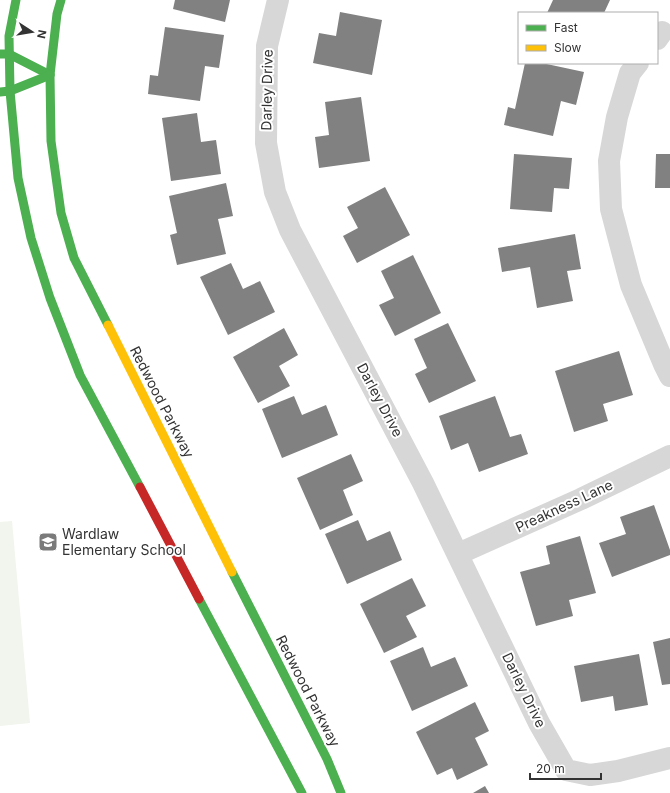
<svg xmlns="http://www.w3.org/2000/svg" width="670" height="793" font-family="Inter,sans-serif">
	<style>
		.green { fill: #f1f5ed }
		.building { fill: #818181 }
		.lines { fill: none; stroke-linecap: round; stroke-linejoin: round }
		.street { stroke: #d7d7d7; stroke-width: 22 }
		.fast { stroke: #4caf50; stroke-width: 9 }
		.slow { stroke: #ffc107; stroke-width: 9 }
		.jam { stroke: #c62828; stroke-width: 9 }
		.labels { text-anchor: middle; stroke-width: 4; stroke-linejoin: round; paint-order: stroke }
		.street-label { font-size: 14px; fill: #333; stroke: #fff }
		.poi-label { font-size: 14px; fill: #333; stroke: #fff; text-anchor: start }
	</style>
	<rect width="100%" height="100%" fill="#fff"/>
	<!-- green -->
	<path class="green" d="M12,521L30,723L0,726V522Z"/>
	<!-- building -->
	<g class="building">
		<path d="M175,0H230L225,22L173,9Z"/>
		<path d="M553,0H610L604,13H547Z"/>
		<path d="M340,12L382,20L372,75L313,63L319,33L336,36Z"/>
		<path d="M165,27L224,35L219,68L205,66L200,101L148,94L150,75L158,76Z"/>
		<path d="M525,63H542L584,72L576,105L561,101L553,136L504,125L508,107L515,109Z"/>
		<path d="M361,97L370,161L319,168L315,137L329,135L325,102Z"/>
		<path d="M197,113L201,142L216,140L221,174L171,181L162,118Z"/>
		<path d="M514,154L572,158L569,189L554,188L552,212L510,209Z"/>
		<path d="M656,154H670V188H655Z"/>
		<path d="M226,183L233,216L218,219L226,254L177,265L170,235L177,233L169,196Z"/>
		<path d="M385,187L410,235L357,263L343,236L358,228L347,207Z"/>
		<path d="M575,234L581,269L567,271L573,301L537,308L530,267L502,272L498,248Z"/>
		<path d="M413,255L441,313L395,336L379,305L394,298L381,271Z"/>
		<path d="M231,263L243,289L260,281L275,312L228,335L200,277Z"/>
		<path d="M448,323L476,381L429,403L415,374L427,368L414,339Z"/>
		<path d="M284,328L298,355L279,366L290,386L258,403L233,357Z"/>
		<path d="M619,351L633,395L603,404L608,421L574,432L555,371Z"/>
		<path d="M294,396L302,415L326,405L338,435L282,458L262,409Z"/>
		<path d="M495,396L510,437L521,434L528,454L479,472L468,443L451,450L439,416Z"/>
		<path d="M351,454L363,481L343,490L353,515L320,530L297,478Z"/>
		<path d="M654,505L670,550V555L612,577L599,543L626,534L620,517Z"/>
		<path d="M358,520L367,541L390,531L402,560L347,584L325,534Z"/>
		<path d="M580,536L596,593L569,600L573,616L536,626L520,572L550,564L546,546Z"/>
		<path d="M412,578L426,606L406,616L417,637L384,653L360,604Z"/>
		<path d="M670,638V684L662,685L653,642Z"/>
		<path d="M423,647L431,667L455,657L468,686L412,711L390,661Z"/>
		<path d="M639,654L648,705L615,711L613,696L581,702L574,666Z"/>
		<path d="M475,702L489,731L475,738L488,765L457,780L452,768L437,775L416,732Z"/>
		<path d="M485,786L489,793H473Z"/>
	</g>
	<g class="lines">
		<!-- street -->
		<g class="street">
			<path d="M278,0L267,46L266,143L275,192L290,230L423,483L539,723L566,770L590,775L618,771L670,758"/>
			<path d="M657,39L662,32"/>
			<path d="M638,63L630,73L617,117L609,161L611,209L631,285L664,364L670,376"/>
			<path d="M458,554L581,499L670,456"/>
		</g>
		<!-- fast -->
		<g class="fast">
			<path d="M16,0L9,36L10,91L18,178L31,238L50,298L80,375L140,487"/>
			<path d="M61,0L57,14L50,75L51,141L61,213L74,258L108,325"/>
			<path d="M0,54H9L50,75"/>
			<path d="M0,92L10,91L50,75"/>
			<path d="M232,572L327,759L341,793"/>
			<path d="M199,599L302,793"/>
		</g>
		<!-- slow -->
		<path class="slow" d="M108,325L232,572"/>
		<!-- jam -->
		<path class="jam" d="M140,487L199,599"/>
	</g>
	<!-- icons -->
	<defs>
		<g id="school-square" transform="scale(1)"><rect x="-9" y="-9" width="18" height="18" rx="4" fill="#7a7a7a" stroke="#fff"/><path d="M0-5L7-2L0 1L-7-2ZM-4 1L0 2.5L4 1V4Q0 6-4 4Z" fill="#fff"/></g>
	</defs>
	<g fill-rule="evenodd">
		<use href="#school-square" x="48" y="542"/>
	</g>
	<g class="labels">
		<!-- street labels -->
		<g class="street-label">
			<text transform="translate(267 90) rotate(-89)" y="5">Darley Drive</text>
			<text transform="translate(380 400) rotate(62)" y="5">Darley Drive</text>
			<text transform="translate(162 402) rotate(63)" y="5">Redwood Parkway</text>
			<text transform="translate(564 506) rotate(-25)" y="5">Preakness Lane</text>
			<text transform="translate(524 690) rotate(64)" y="5">Darley Drive</text>
			<text transform="translate(308 691) rotate(63)" y="5">Redwood Parkway</text>
		</g>
		<!-- poi labels -->
		<g class="poi-label">
			<text x="62" y="539">Wardlaw<tspan x="62" dy="16">Elementary School</tspan></text>
		</g>
	</g>
	<!-- legend -->
	<rect x="518" y="12" width="140" height="52" fill="#ffffff" stroke="#adadad"/>
	<rect x="526" y="25" width="20" height="6" fill="#4caf50" stroke="#adadad"/>
	<text x="554" y="32" font-size="12" fill="#333333">Fast</text>
	<rect x="526" y="45" width="20" height="6" fill="#ffc107" stroke="#adadad"/>
	<text x="554" y="52" font-size="12" fill="#333333">Slow</text>
	<!-- north arrow -->
	<g transform="translate(32 32) rotate(102)" stroke="#ffffff" stroke-width="3" paint-order="stroke">
	<path d="M0-3L7 15L0 10L-7 15Z" fill="#333333"/>
	<text y="-6" font-size="11" font-weight="bold" text-anchor="middle" fill="#333333">N</text>
	</g>
	<!-- scale -->
	<path d="M530 773v6h71v-6" fill="none" stroke="#333333" stroke-width="2"/>
	<text x="536" y="773" font-size="12" fill="#333333" stroke="#ffffff" stroke-width="3" paint-order="stroke">20 m</text>
</svg>
